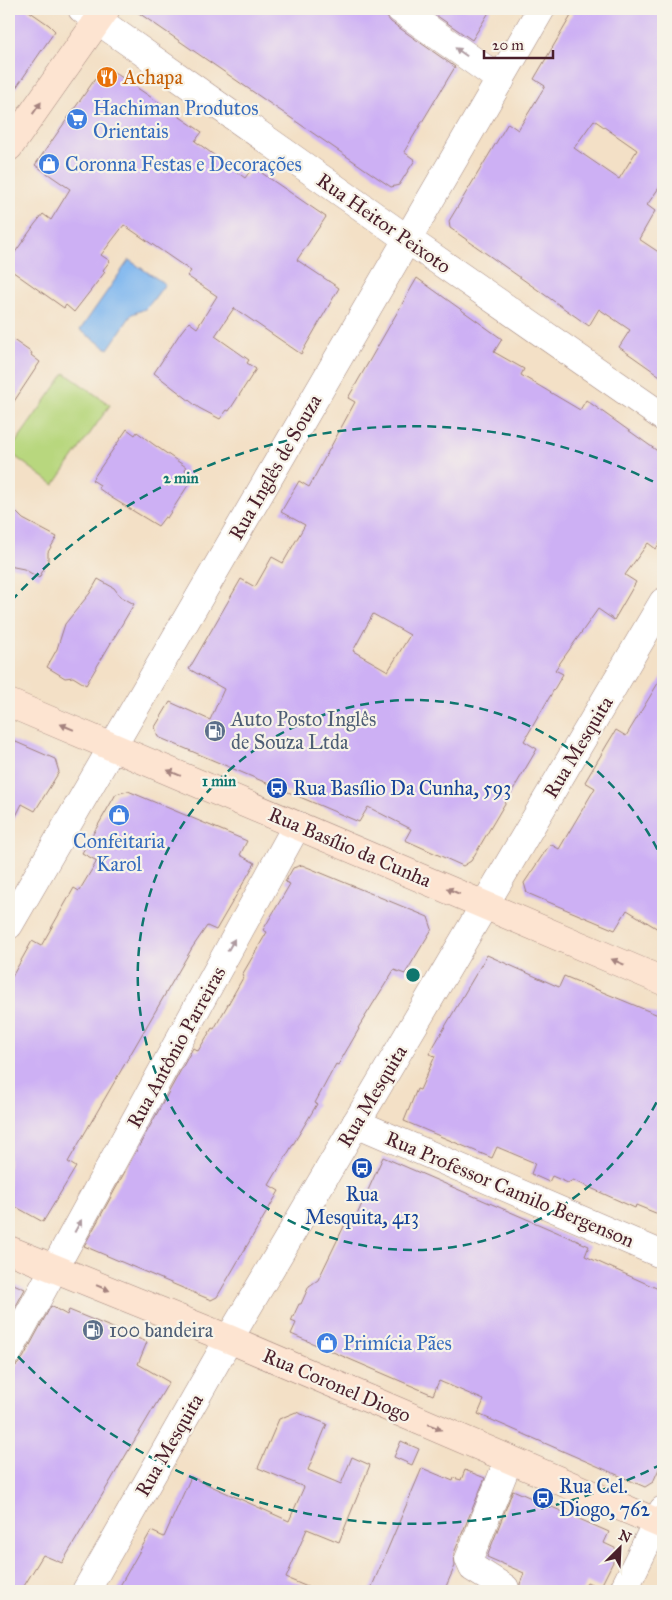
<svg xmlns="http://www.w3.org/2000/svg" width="672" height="1600" font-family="'IM FELL Great Primer',serif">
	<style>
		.green { fill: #b8d77e; stroke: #817b54 }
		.water { fill: #80b7ef; stroke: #656b8d }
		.building { fill: #cdb0f4; fill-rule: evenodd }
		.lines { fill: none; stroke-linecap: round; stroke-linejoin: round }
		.street-casing { stroke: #9e8078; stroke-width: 29 }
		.secondary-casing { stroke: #9e8078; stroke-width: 29 }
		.street { stroke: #fff; stroke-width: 28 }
		.secondary { stroke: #fde4d1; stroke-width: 28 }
		.oneway { fill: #ae9aa0 }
		.oneway2 { fill: #a4827e }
		.ring { fill: none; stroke: #0f766e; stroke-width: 2.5; stroke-dasharray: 9 6 }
		.labels { text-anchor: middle; stroke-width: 4.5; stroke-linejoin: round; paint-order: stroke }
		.food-label { font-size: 20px; fill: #c56008; stroke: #f7f3e8; text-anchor: start }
		.shop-label { font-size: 20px; fill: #366cbe; stroke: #f7f3e8; text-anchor: start }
		.street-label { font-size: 20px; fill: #4a1f2b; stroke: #f7f3e8 }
		.service-label { font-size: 20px; fill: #4e5e75; stroke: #f7f3e8; text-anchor: start }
		.transit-label { font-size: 20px; fill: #164399; stroke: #f7f3e8; text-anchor: start }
		.centre { fill: #0f766e; stroke: #f7f3e8; stroke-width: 2.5 }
		.ring-label { font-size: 15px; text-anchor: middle; font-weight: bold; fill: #0f766e; stroke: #f7f3e8; stroke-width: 4.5; stroke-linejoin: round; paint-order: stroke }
	</style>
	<rect width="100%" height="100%" fill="#f7f3e8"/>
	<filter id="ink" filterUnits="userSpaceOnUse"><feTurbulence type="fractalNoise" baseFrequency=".02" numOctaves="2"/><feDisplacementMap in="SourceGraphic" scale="10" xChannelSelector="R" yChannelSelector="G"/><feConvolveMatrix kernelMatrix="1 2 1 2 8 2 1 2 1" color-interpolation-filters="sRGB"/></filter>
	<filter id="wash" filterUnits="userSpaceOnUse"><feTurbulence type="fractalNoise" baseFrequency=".0096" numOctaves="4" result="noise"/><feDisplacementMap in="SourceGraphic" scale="20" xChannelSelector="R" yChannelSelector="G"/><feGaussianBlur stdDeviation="1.12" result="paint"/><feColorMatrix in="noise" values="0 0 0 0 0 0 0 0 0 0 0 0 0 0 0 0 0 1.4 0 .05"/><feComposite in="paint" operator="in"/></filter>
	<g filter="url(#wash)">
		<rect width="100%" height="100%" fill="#f3e0c6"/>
		<!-- green -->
		<path class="green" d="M65,373L110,405L54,485L9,452Z"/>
		<!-- water -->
		<path class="water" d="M129,260L165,284L150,304L145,309L132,314L108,349L80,330Z"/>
		<g id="blocks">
			<!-- building -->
			<g class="building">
				<path d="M9,9H26L49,25L55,31L9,98Z"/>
				<path d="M133,9H385L386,16L391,22L455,67L404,152L415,160L399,185L391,187Z"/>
				<path d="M427,9H491L472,40Z"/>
				<path d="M575,9H656L663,14V182L647,205L655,211L639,239L663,255V378L619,347L630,330L599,309L589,326L450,228L449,221L508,123L518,130L545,86L534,79ZM594,120L637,150L619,179L574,148Z"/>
				<path d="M105,69L111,70L202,132L195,141L245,178L253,167L326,217L297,260L339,288L301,354L234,308L215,336L249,360L247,363L256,369L229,411L227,410L220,419L199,408L154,373L181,332L189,322L197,328L217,296L187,276L191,271L124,225L101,255L110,261L103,270L105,272L74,312L66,305L64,308L9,269V261L35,224L43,214L51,220L70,189L35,165L100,72Z"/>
				<path d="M417,278L502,339L494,352L524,369L521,375L580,410L586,400L663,455V537L656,549L648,543L625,575L636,582L614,620L598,609L555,670L563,674L524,741L537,749L471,861L463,866L405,840L411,829L368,807L359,822L158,737L155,727L170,702L210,720L224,689L189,669L241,579L255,587L272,557L283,563L305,525L281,512L299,481L309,487L355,402L348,398ZM373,614L410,635L388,671L353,651Z"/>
				<path d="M9,337L32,353L31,355L40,362L9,409Z"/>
				<path d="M127,429L135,435L137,432L153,444L186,467L185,470L194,476L167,518L165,517L158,526L112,498L98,488L100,485L92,480Z"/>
				<path d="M9,505L23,519L57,537L48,552V561L39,578L24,569L9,566Z"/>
				<path d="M98,579L114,588L120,596L134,604L86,685L73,677L65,678L47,667L57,649L65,624L90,593Z"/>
				<path d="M663,675V932L627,910L615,930L527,893L524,883L550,844L559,849L595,788L585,782L608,743L616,730L626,736Z"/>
				<path d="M9,739L55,759L59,772L35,811L22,804L9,830Z"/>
				<path d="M128,791L247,841L240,855L255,863L216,930L207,926L192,948L68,1162L76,1167L43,1222L9,1203V982L32,941L41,946L74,888L79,891L97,861L82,853L116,794Z"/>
				<path d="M302,865L428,917L432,929L405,974L394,970L358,1028L359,1029L338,1065L336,1064L315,1103L317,1104L269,1185L279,1191L217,1297L211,1300L84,1246L193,1048L198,1051L212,1028L214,1029L244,976L242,975L267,932L263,930L290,884L285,882L293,868Z"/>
				<path d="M487,955L559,987L564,976L663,1017V1216L636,1205L635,1208L573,1180L568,1183L552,1176L549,1182L531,1174L535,1163L497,1147L492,1158L404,1121L417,1089L420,1090L435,1056L429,1054Z"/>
				<path d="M383,1157L589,1246L585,1256L663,1291V1460L653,1482L645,1487L478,1414L484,1400L439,1381L433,1395L291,1334L296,1323L291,1321L299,1304H301L309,1286L318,1280L348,1218L350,1219L351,1216L356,1217Z"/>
				<path d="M9,1282L25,1289L9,1319Z"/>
				<path d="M51,1306L67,1315L69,1310L147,1342L138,1364L169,1382L62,1563L43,1555L21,1591H9V1367L17,1365L23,1358Z"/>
				<path d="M296,1412L327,1424L308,1470L341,1484L352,1457L370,1465L339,1542L307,1529L286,1578L317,1591H117L151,1531L164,1537L191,1477L289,1521L304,1487L258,1468L279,1419Z"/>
				<path d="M401,1441L419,1449L412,1465L394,1457Z"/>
				<path d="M422,1468L453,1481L454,1478L461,1480L465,1470L485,1478L454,1553L455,1566L444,1591H370Z"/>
				<path d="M513,1490L609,1532L604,1543L619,1550L600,1588L587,1582L583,1591H520V1584L524,1573L487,1557Z"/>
			</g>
		</g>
	</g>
	<g filter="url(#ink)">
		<use href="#blocks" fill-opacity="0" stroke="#9e8078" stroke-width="1"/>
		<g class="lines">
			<!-- street casing -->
			<g class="street-casing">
				<g id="street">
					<path d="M82,9L407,239L663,417"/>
					<path d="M400,9L501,80"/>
					<path d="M9,925L541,9"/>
					<path d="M356,1123L663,1255"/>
					<path d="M9,1351L297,825"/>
					<path d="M505,1588L473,1568L469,1559L509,1459"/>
					<path d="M86,1591L229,1339L663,602"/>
					<path d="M623,1591L663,1510"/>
				</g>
			</g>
			<!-- secondary casing -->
			<g class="secondary-casing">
				<g id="secondary">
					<path d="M9,147L106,9"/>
					<path d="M9,703L663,981"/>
					<path d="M9,1250L229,1339L663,1525"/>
				</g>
			</g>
			<!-- street -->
			<use href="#street" class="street"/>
			<!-- secondary -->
			<use href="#secondary" class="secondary"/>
		</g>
		<!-- one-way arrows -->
		<defs><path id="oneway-solid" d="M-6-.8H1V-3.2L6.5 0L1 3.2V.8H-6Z" transform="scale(1.25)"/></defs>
		<g class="oneway">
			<use href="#oneway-solid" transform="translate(461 52) rotate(-145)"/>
			<use href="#oneway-solid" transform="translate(231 945) rotate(-61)"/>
			<use href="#oneway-solid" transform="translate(78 1226) rotate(-61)"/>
		</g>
		<g class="oneway2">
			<use href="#oneway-solid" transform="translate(37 108) rotate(-55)"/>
			<use href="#oneway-solid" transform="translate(67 727) rotate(-157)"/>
			<use href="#oneway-solid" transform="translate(174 773) rotate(-157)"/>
			<use href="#oneway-solid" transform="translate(453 891) rotate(-156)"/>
			<use href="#oneway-solid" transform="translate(618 962) rotate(-157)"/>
			<use href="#oneway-solid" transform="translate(103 1288) rotate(22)"/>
			<use href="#oneway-solid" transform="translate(435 1427) rotate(23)"/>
		</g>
	</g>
	<!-- distance rings -->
	<g class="ring">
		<path d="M663 1089A275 275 0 1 1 663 861"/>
		<path d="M662 1464A549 549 0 0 1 11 1349M11 601A549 549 0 0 1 662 486"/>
	</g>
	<!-- icons -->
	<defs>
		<g id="restaurant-disc" transform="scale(1.125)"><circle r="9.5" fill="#e8710a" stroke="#f7f3e8"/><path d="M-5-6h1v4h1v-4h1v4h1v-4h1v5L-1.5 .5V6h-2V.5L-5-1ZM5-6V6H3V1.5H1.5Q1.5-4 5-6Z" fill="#fff"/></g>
		<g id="supermarket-disc" transform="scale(1.125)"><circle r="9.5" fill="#3f7fe0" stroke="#f7f3e8"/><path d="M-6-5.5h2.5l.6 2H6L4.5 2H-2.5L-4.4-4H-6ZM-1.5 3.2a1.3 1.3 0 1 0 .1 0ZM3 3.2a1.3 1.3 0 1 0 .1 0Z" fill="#fff"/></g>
		<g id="shop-disc" transform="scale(1.125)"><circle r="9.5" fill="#3f7fe0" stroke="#f7f3e8"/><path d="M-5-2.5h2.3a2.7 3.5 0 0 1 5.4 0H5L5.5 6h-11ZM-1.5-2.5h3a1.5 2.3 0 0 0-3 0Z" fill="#fff"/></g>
		<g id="fuel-disc" transform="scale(1.125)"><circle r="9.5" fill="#5c6f8a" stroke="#f7f3e8"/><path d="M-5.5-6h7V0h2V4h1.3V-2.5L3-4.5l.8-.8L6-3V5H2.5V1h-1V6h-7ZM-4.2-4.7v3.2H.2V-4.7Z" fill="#fff"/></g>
		<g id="bus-disc" transform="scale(1.125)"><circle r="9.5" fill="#1a4fb4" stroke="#f7f3e8"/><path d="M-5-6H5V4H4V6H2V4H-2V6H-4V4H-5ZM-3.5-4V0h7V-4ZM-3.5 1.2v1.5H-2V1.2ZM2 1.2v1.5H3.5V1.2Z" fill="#fff"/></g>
	</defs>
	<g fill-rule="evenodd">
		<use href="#restaurant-disc" x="107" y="77"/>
		<use href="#supermarket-disc" x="77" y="119"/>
		<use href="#shop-disc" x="49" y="164"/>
		<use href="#fuel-disc" x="215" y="731"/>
		<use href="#bus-disc" x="277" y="788"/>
		<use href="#shop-disc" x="119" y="815"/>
		<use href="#bus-disc" x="362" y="1168"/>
		<use href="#fuel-disc" x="93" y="1330"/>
		<use href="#shop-disc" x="327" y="1343"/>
		<use href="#bus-disc" x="543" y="1498"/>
	</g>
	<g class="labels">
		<!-- food labels -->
		<g class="food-label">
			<text x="123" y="84">Achapa</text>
		</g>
		<!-- shop labels -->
		<g class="shop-label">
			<text x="93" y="115">Hachiman Produtos<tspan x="93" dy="23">Orientais</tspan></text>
			<text x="65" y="171">Coronna Festas e Decorações</text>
			<text x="119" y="848" text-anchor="middle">Confeitaria<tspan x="119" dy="23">Karol</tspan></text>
			<text x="343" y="1350">Primícia Pães</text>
		</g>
		<!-- street labels -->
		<g class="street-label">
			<text transform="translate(384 223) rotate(35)" y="7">Rua Heitor Peixoto</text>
			<text transform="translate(275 467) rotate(-60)" y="7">Rua Inglês de Souza</text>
			<text transform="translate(578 747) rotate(-59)" y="7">Rua Mesquita</text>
			<text transform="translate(350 847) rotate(23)" y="7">Rua Basílio da Cunha</text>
			<text transform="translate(176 1047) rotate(-61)" y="7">Rua Antônio Parreiras</text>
			<text transform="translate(372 1096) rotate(-59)" y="7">Rua Mesquita</text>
			<text transform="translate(510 1189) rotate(23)" y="7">Rua Professor Camilo Bergenson</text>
			<text transform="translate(337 1385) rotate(23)" y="7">Rua Coronel Diogo</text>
			<text transform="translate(169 1445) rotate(-60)" y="7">Rua Mesquita</text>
		</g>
		<!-- service labels -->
		<g class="service-label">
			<text x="231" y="726">Auto Posto Inglês<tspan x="231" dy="23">de Souza Ltda</tspan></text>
			<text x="109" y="1337">100 bandeira</text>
		</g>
		<!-- transit labels -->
		<g class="transit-label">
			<text x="293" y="795">Rua Basílio Da Cunha, 593</text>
			<text x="362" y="1201" text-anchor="middle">Rua<tspan x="362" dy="23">Mesquita, 413</tspan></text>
			<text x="559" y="1493">Rua Cel.<tspan x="559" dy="23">Diogo, 762</tspan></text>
		</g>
	</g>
	<circle cx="413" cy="975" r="8" class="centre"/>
	<g class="ring-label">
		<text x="181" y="483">2 min</text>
		<text x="219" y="786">1 min</text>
	</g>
	<!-- margin -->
	<rect width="672" height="1600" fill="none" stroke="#f7f3e8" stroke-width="30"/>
	<!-- north arrow -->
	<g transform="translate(620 1548) rotate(24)" stroke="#f7f3e8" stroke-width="4" paint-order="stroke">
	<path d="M0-4L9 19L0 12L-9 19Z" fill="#4a1f2b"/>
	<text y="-8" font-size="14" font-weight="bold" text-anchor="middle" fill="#4a1f2b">N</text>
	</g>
	<!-- scale -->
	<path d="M484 50v8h69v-8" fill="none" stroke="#4a1f2b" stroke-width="2.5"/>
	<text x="492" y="50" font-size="15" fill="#4a1f2b" stroke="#f7f3e8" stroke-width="4" paint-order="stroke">20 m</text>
</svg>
